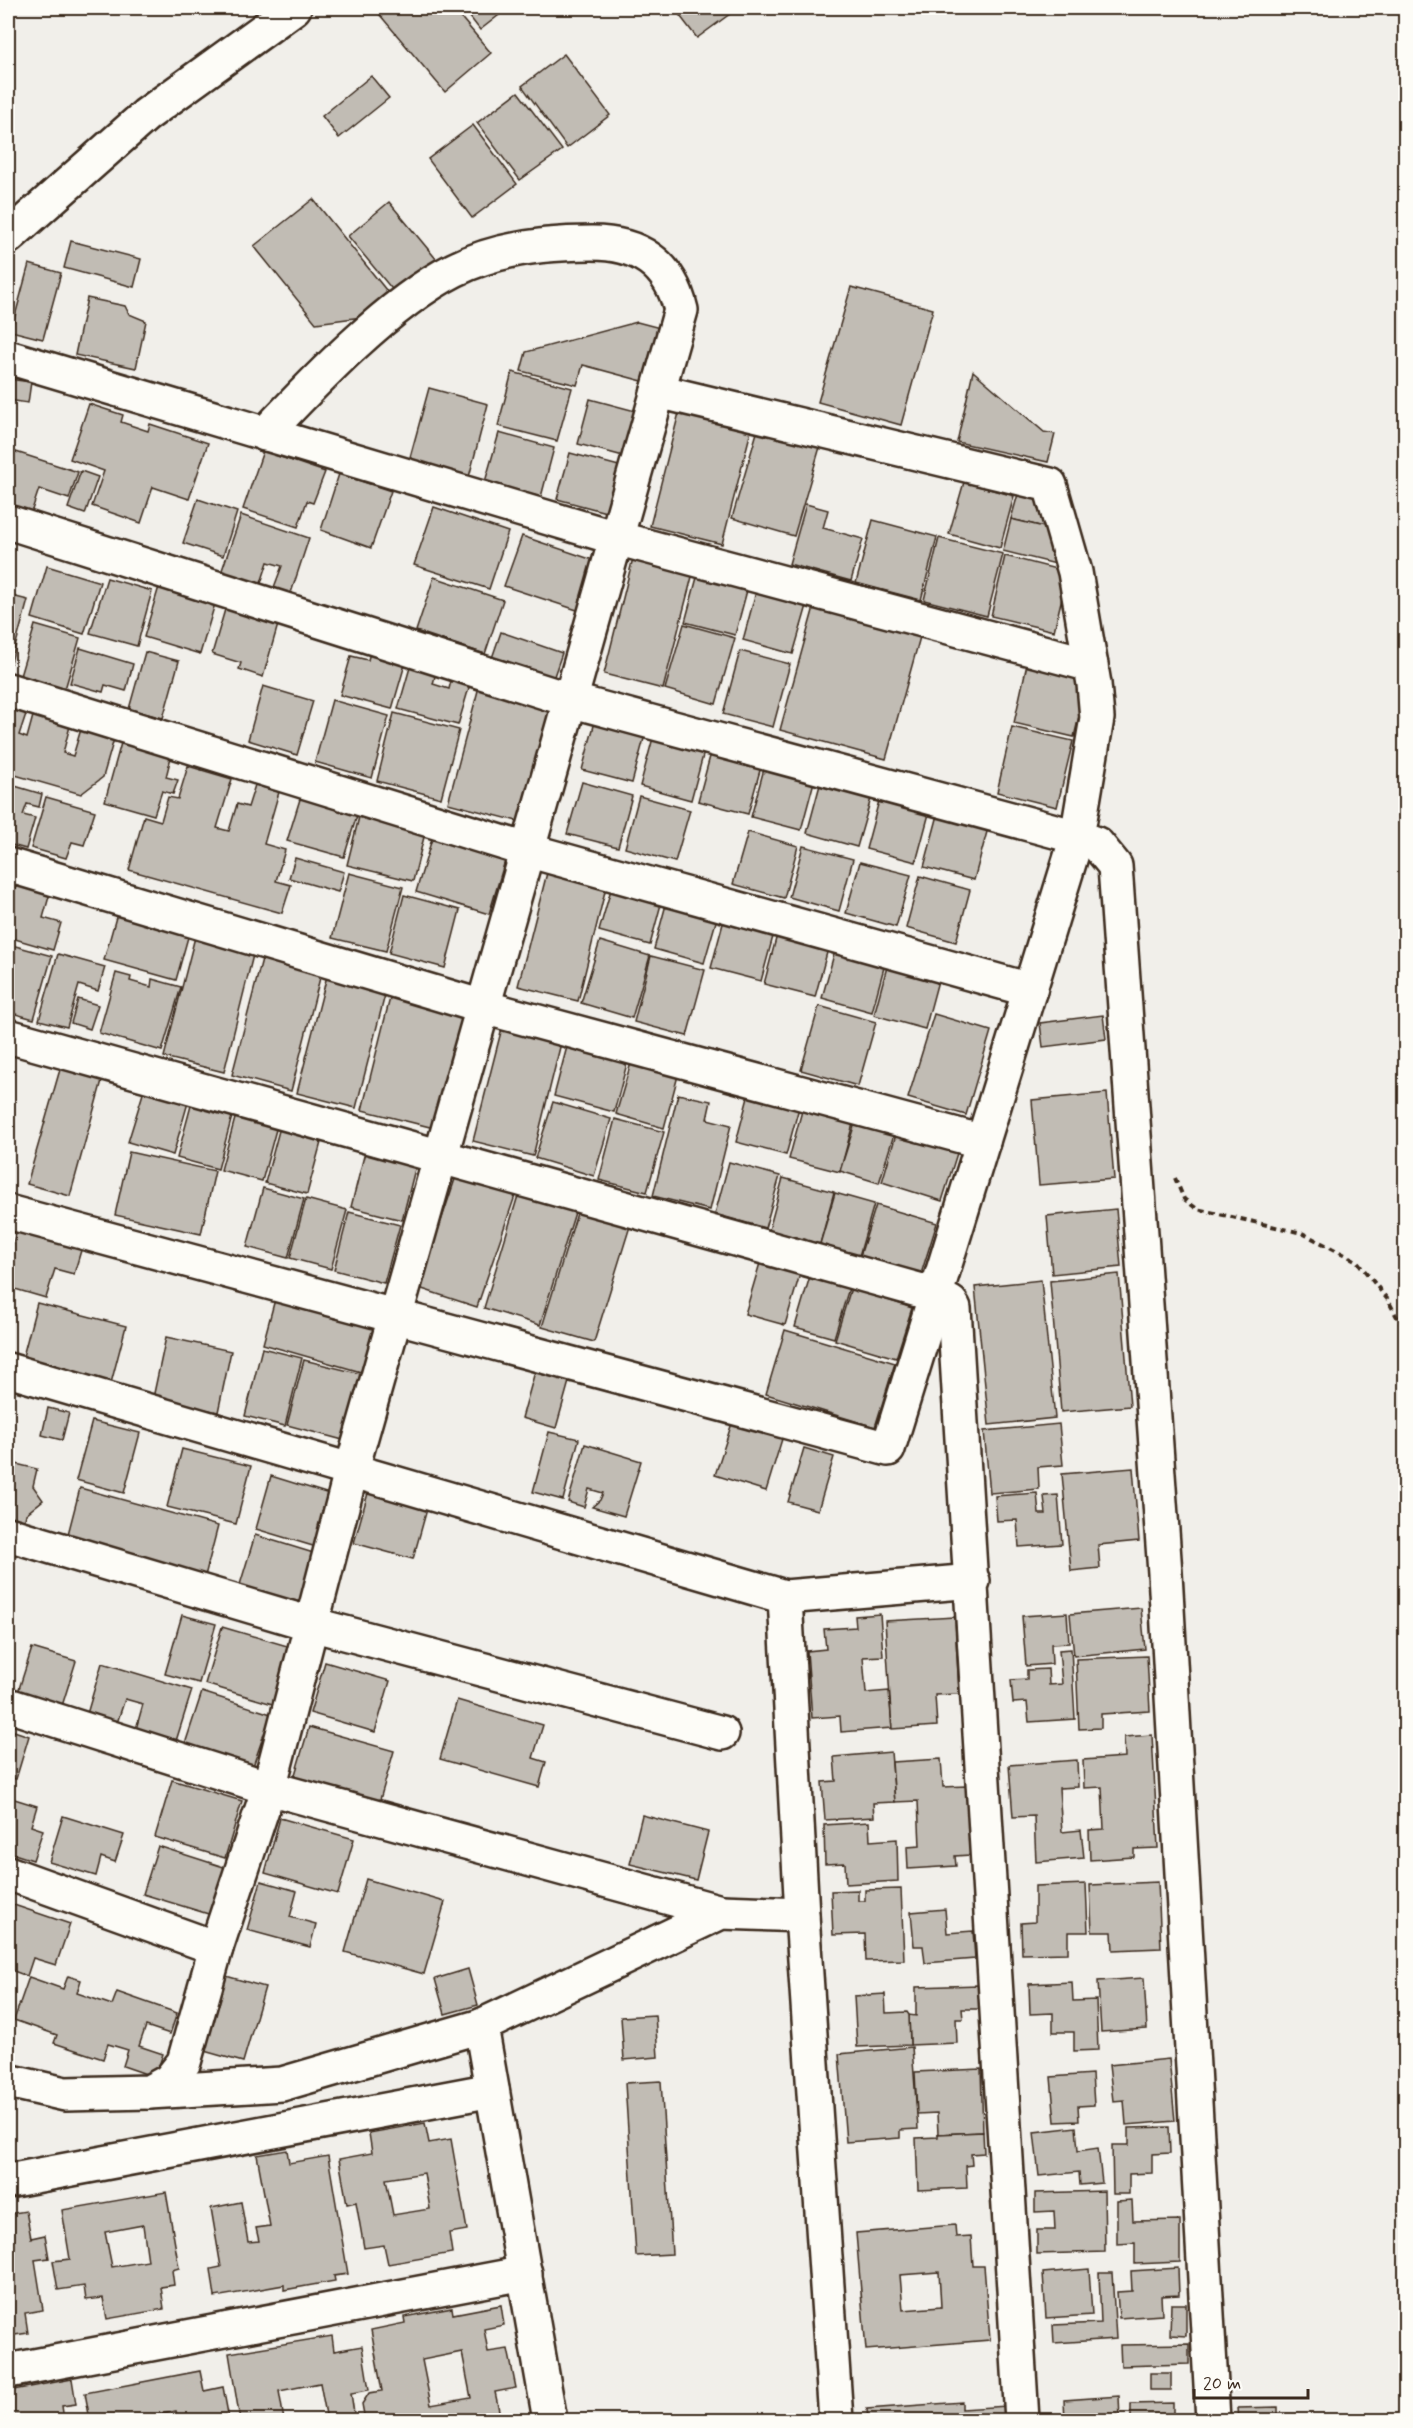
<svg xmlns="http://www.w3.org/2000/svg" width="1413" height="2428" font-family="Mynerve,sans-serif">
	<style>
		.building { fill: #c1bcb4; stroke: #3b2a1e; stroke-width: 1.5; fill-rule: evenodd }
		.lines { fill: none; stroke-linecap: round; stroke-linejoin: round }
		.minor-casing { stroke: #3b2a1e; stroke-width: 38 }
		.path { stroke: #3b2a1e; stroke-width: 4; stroke-dasharray: 6 4.5; stroke-linecap: butt }
		.minor { stroke: #fdfcf7; stroke-width: 33 }
	</style>
	<rect width="100%" height="100%" fill="#f1efea"/>
	<filter id="ink" filterUnits="userSpaceOnUse"><feTurbulence type="fractalNoise" baseFrequency=".0167" numOctaves="2"/><feDisplacementMap in="SourceGraphic" scale="12" xChannelSelector="R" yChannelSelector="G"/><feConvolveMatrix kernelMatrix="1 2 1 2 8 2 1 2 1" color-interpolation-filters="sRGB"/></filter>
	<g filter="url(#ink)">
		<!-- building -->
		<g class="building">
			<path d="M374,8H453L491,53L445,92Z"/>
			<path d="M463,8H508L480,30Z"/>
			<path d="M674,8H738L697,38Z"/>
			<path d="M564,54L610,115L567,148L522,86Z"/>
			<path d="M371,76L389,98L339,138L322,116Z"/>
			<path d="M518,92L562,150L520,180L477,123Z"/>
			<path d="M473,125L517,184L472,218L428,159Z"/>
			<path d="M313,199L390,295L362,317L316,323L254,246Z"/>
			<path d="M389,202L437,260L396,294L348,236Z"/>
			<path d="M71,241L141,259L134,287L64,268Z"/>
			<path d="M29,264L61,273L43,339L11,331Z"/>
			<path d="M851,287L933,309L901,425L818,402Z"/>
			<path d="M87,298L125,306L129,314L146,321L136,368L75,355Z"/>
			<path d="M637,322L660,328L646,382L583,365L577,385L521,371L526,352Z"/>
			<path d="M973,371L1044,432L1055,434L1048,462L957,442Z"/>
			<path d="M512,372L572,388L557,441L498,426Z"/>
			<path d="M8,379L31,382L28,403L8,400Z"/>
			<path d="M429,388L488,404L469,477L409,461Z"/>
			<path d="M590,399L639,412L627,457L578,444Z"/>
			<path d="M89,404L123,415L121,422L148,431L150,424L208,443L189,499L153,487L141,523L92,506L104,471L70,459Z"/>
			<path d="M681,405L753,423L722,544L650,526Z"/>
			<path d="M758,429L820,447L794,536L732,518Z"/>
			<path d="M499,433L554,448L541,497L485,482Z"/>
			<path d="M13,451L78,472L69,499L39,489L28,522L8,515V468Z"/>
			<path d="M263,451L325,472L313,503L307,501L298,527L243,509Z"/>
			<path d="M570,453L619,466L606,512L557,499Z"/>
			<path d="M81,471L98,477L85,514L68,508Z"/>
			<path d="M339,474L391,491L371,548L321,530Z"/>
			<path d="M964,482L1014,496L1000,548L949,534Z"/>
			<path d="M1018,494L1044,500L1052,529L1011,519Z"/>
			<path d="M198,499L237,512L223,556L183,543Z"/>
			<path d="M806,504L828,510L823,528L863,539L851,581L789,564Z"/>
			<path d="M434,507L508,532L489,589L414,565Z"/>
			<path d="M241,515L309,538L290,596L273,590L282,566L268,562L260,586L221,573Z"/>
			<path d="M1011,519L1052,529L1064,566L1003,551Z"/>
			<path d="M873,520L937,537L921,600L856,583Z"/>
			<path d="M522,536L596,561L580,611L504,586Z"/>
			<path d="M939,538L1003,554L987,616L924,600Z"/>
			<path d="M634,554L694,569L663,689L604,674Z"/>
			<path d="M1005,556L1068,572L1054,631L991,616Z"/>
			<path d="M47,566L100,582L84,634L32,618Z"/>
			<path d="M699,570L749,583L735,635L685,622Z"/>
			<path d="M434,577L503,600L485,654L416,631Z"/>
			<path d="M107,578L152,591L137,646L90,633Z"/>
			<path d="M161,580L217,597L200,654L144,637Z"/>
			<path d="M757,588L808,602L793,654L743,640Z"/>
			<path d="M8,595L28,600L8,673Z"/>
			<path d="M226,606L279,621L263,677L239,669L241,663L212,654Z"/>
			<path d="M814,607L920,637L886,759L780,730Z"/>
			<path d="M684,624L735,638L716,704L665,689Z"/>
			<path d="M35,625L80,638L65,689L20,676Z"/>
			<path d="M501,632L562,653L553,679L492,658Z"/>
			<path d="M372,644L408,654L392,709L340,695L351,656L368,660Z"/>
			<path d="M80,648L133,664L126,691L105,685L103,692L70,683Z"/>
			<path d="M740,651L790,664L773,727L723,714Z"/>
			<path d="M145,652L179,661L163,718L129,709Z"/>
			<path d="M413,657L438,664L433,684L449,689L454,669L473,674L458,725L398,709Z"/>
			<path d="M1027,664L1088,678L1074,737L1014,723Z"/>
			<path d="M480,683L552,701L521,822L448,803Z"/>
			<path d="M263,686L313,701L297,755L248,740Z"/>
			<path d="M332,700L389,716L372,778L315,762Z"/>
			<path d="M12,710L26,714L19,735L27,738L33,716L70,726L63,753L73,756L81,729L114,739L103,777L81,794L8,773V727Z"/>
			<path d="M394,713L459,730L441,798L377,781Z"/>
			<path d="M596,718L646,731L632,783L582,770Z"/>
			<path d="M1012,727L1073,741L1057,807L997,792Z"/>
			<path d="M654,734L705,748L691,800L640,786Z"/>
			<path d="M121,743L171,757L166,777L178,780L173,794L162,791L154,815L105,801Z"/>
			<path d="M712,749L762,763L748,814L698,801Z"/>
			<path d="M765,765L815,778L801,830L751,817Z"/>
			<path d="M188,766L232,779L217,828L229,831L237,804L248,807L255,785L279,792L264,844L285,850L276,881L291,885L282,913L129,870L144,816L161,821L168,797L178,799Z"/>
			<path d="M821,781L872,795L857,847L807,833Z"/>
			<path d="M582,782L632,796L618,847L567,834Z"/>
			<path d="M8,784L42,794L39,807L27,804L23,815L35,818L26,849L8,844Z"/>
			<path d="M301,796L358,812L344,857L287,841Z"/>
			<path d="M639,796L690,810L675,862L625,848Z"/>
			<path d="M46,797L95,811L84,845L72,842L66,858L31,848Z"/>
			<path d="M880,797L930,810L916,862L866,849Z"/>
			<path d="M361,809L427,825L413,881L347,865Z"/>
			<path d="M938,815L988,828L974,880L924,867Z"/>
			<path d="M434,832L507,854L489,914L416,892Z"/>
			<path d="M748,832L798,846L784,898L733,884Z"/>
			<path d="M803,846L853,859L839,911L789,897Z"/>
			<path d="M295,858L344,872L338,892L289,878Z"/>
			<path d="M860,862L911,875L896,927L846,913Z"/>
			<path d="M549,865L608,879L578,1001L518,986Z"/>
			<path d="M349,873L403,887L386,951L332,938Z"/>
			<path d="M920,876L970,890L956,942L906,928Z"/>
			<path d="M614,879L664,893L650,945L599,931Z"/>
			<path d="M16,884L50,893L43,918L61,923L53,950L8,937V914Z"/>
			<path d="M404,895L460,910L445,968L389,953Z"/>
			<path d="M668,897L719,911L704,963L654,949Z"/>
			<path d="M118,910L190,930L176,980L104,960Z"/>
			<path d="M725,916L775,929L761,981L711,968Z"/>
			<path d="M778,931L829,945L815,997L764,984Z"/>
			<path d="M195,937L254,951L224,1072L164,1057Z"/>
			<path d="M600,941L650,956L632,1018L581,1003Z"/>
			<path d="M8,944L52,956L34,1019L8,1012Z"/>
			<path d="M836,947L886,960L872,1012L822,998Z"/>
			<path d="M58,954L105,967L98,991L79,985L67,1027L39,1020Z"/>
			<path d="M263,955L322,970L291,1091L232,1075Z"/>
			<path d="M651,956L705,970L687,1036L634,1022Z"/>
			<path d="M888,963L939,977L925,1029L874,1015Z"/>
			<path d="M328,972L387,987L356,1108L297,1093Z"/>
			<path d="M116,973L131,977L130,981L151,987L152,979L181,987L162,1051L99,1033Z"/>
			<path d="M392,990L464,1008L434,1128L362,1110Z"/>
			<path d="M78,999L98,1005L90,1029L71,1023Z"/>
			<path d="M819,1006L876,1022L858,1086L801,1070Z"/>
			<path d="M934,1014L991,1031L966,1115L908,1098Z"/>
			<path d="M1103,1015L1106,1039L1043,1047L1040,1023Z"/>
			<path d="M504,1020L563,1035L533,1156L473,1141Z"/>
			<path d="M569,1039L629,1056L614,1112L554,1096Z"/>
			<path d="M633,1056L680,1068L664,1128L616,1114Z"/>
			<path d="M61,1066L103,1077L70,1196L27,1184Z"/>
			<path d="M145,1087L189,1099L173,1155L128,1142Z"/>
			<path d="M750,1090L800,1104L786,1155L736,1142Z"/>
			<path d="M1107,1093L1114,1179L1039,1185L1032,1100Z"/>
			<path d="M678,1094L711,1101L707,1119L731,1125L710,1210L653,1196Z"/>
			<path d="M193,1098L234,1109L218,1169L177,1158Z"/>
			<path d="M553,1102L611,1119L594,1176L535,1158Z"/>
			<path d="M803,1107L854,1120L840,1172L789,1159Z"/>
			<path d="M237,1111L278,1122L262,1181L221,1170Z"/>
			<path d="M615,1119L664,1132L647,1192L599,1180Z"/>
			<path d="M856,1120L895,1131L879,1183L840,1171Z"/>
			<path d="M281,1123L323,1135L307,1194L265,1183Z"/>
			<path d="M897,1131L958,1150L942,1201L882,1182Z"/>
			<path d="M366,1148L417,1161L402,1220L351,1207Z"/>
			<path d="M129,1152L215,1171L201,1234L115,1215Z"/>
			<path d="M729,1162L780,1176L765,1228L715,1214Z"/>
			<path d="M458,1170L517,1190L477,1307L419,1288Z"/>
			<path d="M783,1178L834,1192L820,1244L769,1230Z"/>
			<path d="M263,1188L304,1199L288,1258L247,1247Z"/>
			<path d="M520,1189L577,1206L540,1325L484,1308Z"/>
			<path d="M835,1193L874,1204L859,1256L820,1244Z"/>
			<path d="M306,1199L347,1210L331,1269L290,1258Z"/>
			<path d="M876,1205L937,1223L921,1274L860,1256Z"/>
			<path d="M579,1207L631,1223L594,1342L542,1327Z"/>
			<path d="M1116,1209L1121,1267L1052,1274L1047,1216Z"/>
			<path d="M349,1212L400,1225L384,1283L334,1270Z"/>
			<path d="M17,1229L82,1247L74,1274L55,1269L46,1298L8,1287V1249L11,1250Z"/>
			<path d="M760,1263L800,1274L785,1325L745,1314Z"/>
			<path d="M1119,1274L1130,1406L1061,1412L1050,1281Z"/>
			<path d="M810,1276L849,1288L834,1338L795,1327Z"/>
			<path d="M1041,1280L1055,1418L989,1425L975,1287Z"/>
			<path d="M278,1288L377,1316L361,1372L263,1344Z"/>
			<path d="M851,1288L912,1308L896,1358L835,1340Z"/>
			<path d="M37,1303L126,1326L110,1387L21,1364Z"/>
			<path d="M785,1330L895,1363L875,1427L766,1394Z"/>
			<path d="M166,1337L231,1351L218,1412L153,1398Z"/>
			<path d="M262,1348L302,1358L285,1426L245,1416Z"/>
			<path d="M304,1360L361,1374L343,1440L287,1425Z"/>
			<path d="M536,1368L570,1378L556,1428L522,1418Z"/>
			<path d="M48,1408L69,1413L62,1440L42,1435Z"/>
			<path d="M92,1421L140,1433L124,1493L76,1480Z"/>
			<path d="M732,1423L782,1439L766,1491L715,1475Z"/>
			<path d="M1059,1424L1063,1465L1038,1467L1039,1489L990,1493L984,1431Z"/>
			<path d="M549,1432L579,1439L563,1500L533,1492Z"/>
			<path d="M585,1444L641,1461L624,1516L592,1507L600,1500L603,1493L589,1489L584,1507L568,1502Z"/>
			<path d="M804,1448L834,1457L818,1510L788,1502Z"/>
			<path d="M182,1449L251,1466L236,1524L167,1507Z"/>
			<path d="M8,1462L37,1469L33,1486L43,1500L26,1514L24,1524L8,1521Z"/>
			<path d="M1133,1468L1139,1541L1098,1545L1100,1568L1071,1571L1062,1474Z"/>
			<path d="M271,1476L339,1497L323,1549L256,1529Z"/>
			<path d="M370,1486L429,1502L413,1559L354,1543Z"/>
			<path d="M80,1488L218,1526L205,1576L67,1538Z"/>
			<path d="M1037,1493L1039,1514H1046L1044,1496L1058,1495L1062,1544L1019,1547L1017,1520L997,1521L995,1496Z"/>
			<path d="M255,1535L320,1555L304,1608L239,1588Z"/>
			<path d="M1141,1608L1145,1649L1074,1656L1070,1614Z"/>
			<path d="M1067,1613L1069,1643L1051,1644L1052,1664L1026,1666L1022,1616Z"/>
			<path d="M880,1614L883,1656L863,1657L866,1693L889,1691L892,1728L841,1732L840,1716L812,1718L807,1651L826,1649L824,1629L856,1627L855,1616Z"/>
			<path d="M182,1615L216,1624L199,1683L165,1674Z"/>
			<path d="M955,1617L959,1694L935,1695L937,1726L892,1729L885,1621Z"/>
			<path d="M222,1627L294,1648L276,1705L205,1684Z"/>
			<path d="M32,1648L76,1661L62,1706L18,1692Z"/>
			<path d="M1071,1649L1075,1719L1029,1722L1027,1702L1013,1703L1011,1680L1027,1679V1670L1048,1669L1049,1685L1062,1684L1059,1650Z"/>
			<path d="M1147,1656L1150,1711L1101,1714V1728L1079,1729L1076,1659Z"/>
			<path d="M325,1662L390,1681L375,1732L310,1713Z"/>
			<path d="M102,1663L192,1690L176,1741L136,1729L143,1704L125,1699L117,1723L87,1714Z"/>
			<path d="M202,1692L271,1714L253,1766L185,1744Z"/>
			<path d="M457,1700L543,1725L533,1758L546,1762L539,1787L440,1759Z"/>
			<path d="M309,1727L394,1751L379,1803L294,1778Z"/>
			<path d="M8,1729L29,1736L16,1779L8,1777Z"/>
			<path d="M1152,1735L1158,1848L1134,1849V1857L1090,1860L1089,1830L1104,1829L1102,1787L1084,1788L1083,1760L1125,1757L1124,1737Z"/>
			<path d="M891,1752L895,1802L873,1803L874,1817L825,1820L822,1782L836,1781L834,1757Z"/>
			<path d="M941,1759L943,1787L966,1786L970,1855L955,1856L956,1866L908,1869L907,1847L920,1846L918,1801L895,1802L892,1762Z"/>
			<path d="M1077,1760L1078,1787L1059,1788L1062,1832L1081,1830L1084,1858L1036,1862L1034,1816L1013,1817L1009,1765Z"/>
			<path d="M172,1780L242,1801L225,1858L155,1837Z"/>
			<path d="M8,1797L37,1806L31,1826L43,1830L33,1860L8,1852Z"/>
			<path d="M642,1815L708,1832L696,1880L630,1864Z"/>
			<path d="M63,1816L124,1835L115,1862L101,1857L96,1876L49,1862Z"/>
			<path d="M280,1818L354,1839L338,1894L265,1873Z"/>
			<path d="M869,1822L870,1841L897,1839L898,1881L846,1884L845,1863L825,1864L824,1825Z"/>
			<path d="M158,1846L230,1869L215,1916L143,1894Z"/>
			<path d="M366,1879L445,1902L424,1974L345,1952Z"/>
			<path d="M261,1881L297,1891L290,1917L316,1924L310,1947L247,1930Z"/>
			<path d="M1158,1882L1161,1948L1113,1950L1112,1932H1092L1090,1885Z"/>
			<path d="M1086,1884L1088,1932H1068V1953L1022,1954L1021,1923L1035,1922V1886Z"/>
			<path d="M901,1889L904,1960L866,1961L865,1934L833,1935L831,1891L858,1890V1901H865V1890Z"/>
			<path d="M8,1903L70,1924L56,1965L33,1958L27,1976L8,1969Z"/>
			<path d="M945,1909L947,1933L973,1931L975,1959L925,1963L923,1946H914L911,1912Z"/>
			<path d="M468,1969L478,2005L445,2014L435,1979Z"/>
			<path d="M68,1976L81,1980L77,1993L112,2005L117,1992L177,2013L170,2034L146,2026L139,2046L163,2054L155,2077L123,2066L128,2050L108,2044L103,2059L54,2043L57,2035L14,2020L29,1977L63,1989Z"/>
			<path d="M226,1976L265,1987L243,2062L204,2051Z"/>
			<path d="M1144,1978L1147,2029L1101,2032L1098,1981Z"/>
			<path d="M1072,1982L1073,2001L1096,2000L1098,2050L1074,2051V2032H1053V2013L1030,2014L1029,1984Z"/>
			<path d="M979,1985L980,2009H962L963,2019H956L957,2043L910,2045L909,2015L916,2016V1987Z"/>
			<path d="M885,1994L886,2013L907,2012L909,2015L910,2045L857,2047L854,1996Z"/>
			<path d="M655,2015L658,2057L624,2060L621,2017Z"/>
			<path d="M912,2047L918,2129L900,2130V2138L846,2142L839,2054Z"/>
			<path d="M1169,2059L1175,2121L1126,2125L1124,2100L1113,2101L1109,2065Z"/>
			<path d="M981,2069L983,2132L938,2134L937,2113L917,2114L915,2072Z"/>
			<path d="M1092,2074L1094,2105L1078,2106L1079,2121L1055,2122L1051,2077Z"/>
			<path d="M661,2081L672,2254L636,2256L625,2083Z"/>
			<path d="M425,2123L429,2143L451,2139L467,2230L449,2233L452,2253L388,2264L384,2245L364,2248L356,2202L347,2204L339,2159L372,2153L369,2133ZM424,2173L430,2209L393,2215L386,2179Z"/>
			<path d="M1076,2127L1078,2151L1098,2148L1102,2183L1080,2185L1079,2172L1039,2176L1034,2132Z"/>
			<path d="M1169,2127L1170,2153L1152,2154V2173L1129,2174V2194H1113L1112,2145H1129V2128Z"/>
			<path d="M983,2132L984,2153L971,2154L972,2165L966,2166L967,2188L918,2190L916,2138L938,2137V2134Z"/>
			<path d="M287,2150L289,2163L328,2156L348,2274L334,2276L335,2281L284,2290V2285L215,2297L211,2269L221,2267L211,2208L241,2202L248,2242L259,2241L256,2228L270,2226L257,2155Z"/>
			<path d="M1104,2191L1105,2252L1037,2254V2230H1055L1054,2211L1035,2212V2193Z"/>
			<path d="M166,2192L179,2268L172,2270L174,2285L161,2287L164,2309L107,2319L103,2298L86,2300L84,2286L58,2290L53,2261L70,2259L62,2210ZM143,2225L148,2261L112,2267L105,2232Z"/>
			<path d="M1132,2200L1133,2221L1180,2220V2262L1135,2264V2243L1117,2244V2201Z"/>
			<path d="M26,2211L31,2238L45,2235L49,2258L35,2260L43,2310L25,2313L28,2333L8,2336V2214Z"/>
			<path d="M955,2225L956,2237L971,2236L973,2266H984L990,2340L866,2350L856,2233ZM939,2272L941,2307L903,2310L900,2275Z"/>
			<path d="M1178,2268L1179,2295L1161,2296L1162,2315L1119,2318L1117,2292L1132,2291L1131,2271Z"/>
			<path d="M1089,2269L1092,2315L1046,2318L1043,2273Z"/>
			<path d="M1099,2273H1112L1116,2339L1054,2343L1053,2325L1101,2323Z"/>
			<path d="M1171,2304H1186V2336L1170,2335Z"/>
			<path d="M501,2305L504,2325L484,2329L488,2352L508,2349L516,2388L495,2392L500,2415L481,2420H365L362,2404L369,2393L382,2391L371,2330L405,2323L404,2317L452,2308L453,2314ZM462,2352L471,2398L431,2405L422,2360Z"/>
			<path d="M332,2336L334,2351L362,2346L369,2390L351,2393L355,2420H327L320,2383L279,2391L284,2420H240L229,2353Z"/>
			<path d="M1189,2344V2364L1121,2366L1120,2345Z"/>
			<path d="M200,2371L204,2391L223,2387L229,2419L178,2420L176,2411L137,2420H90L85,2393Z"/>
			<rect x="1150" y="2373" width="21" height="17"/>
			<path d="M72,2379L76,2404L62,2406L64,2420H8V2391Z"/>
			<path d="M1119,2396L1120,2420H1065L1064,2400Z"/>
			<path d="M962,2402V2409L1007,2406L1008,2420H868L867,2409Z"/>
			<path d="M1173,2403V2420H1131V2404Z"/>
			<path d="M1278,2407V2420H1239L1238,2408Z"/>
		</g>
		<g class="lines">
			<!-- minor casing -->
			<g class="minor-casing">
				<g id="minor">
					<path d="M8,237L146,115L294,8"/>
					<path d="M8,357L616,538L1091,665"/>
					<path d="M8,522L570,700L1077,837L1097,844L1115,866L1165,1573L1213,2420"/>
					<path d="M8,690L527,850L1030,990"/>
					<path d="M8,865L483,1007L983,1142"/>
					<path d="M8,1036L936,1295L951,1303L954,1308L1022,2420"/>
					<path d="M8,1212L888,1449L1077,837L1097,718L1094,684L1075,572L1050,485L658,391"/>
					<path d="M8,1370L785,1597"/>
					<path d="M8,1534L311,1624L722,1733"/>
					<path d="M8,1705L269,1788L721,1912"/>
					<path d="M8,1873L216,1948"/>
					<path d="M481,2026L550,2420"/>
					<path d="M8,2081L65,2094L149,2092L169,2081L184,2062L216,1948L269,1788L351,1472L681,310C670,263 638,243 592,243C546,243 495,249 454,270C389,303 315,381 265,434"/>
					<path d="M149,2092L282,2084L481,2026L721,1912L802,1915"/>
					<path d="M8,2181L492,2090"/>
					<path d="M8,2371L525,2273"/>
					<path d="M836,2420L802,1915L785,1597L973,1581"/>
				</g>
			</g>
			<!-- path -->
			<path class="path" d="M1175,1178L1184,1199L1197,1209L1302,1233L1357,1261L1388,1300L1406,1334"/>
			<!-- minor -->
			<use href="#minor" class="minor"/>
		</g>
	</g>
	<!-- margin -->
	<rect width="1413" height="2428" fill="none" stroke="#fdfcf7" stroke-width="30"/>
	<rect x="15" y="15" width="1383" height="2398" fill="none" stroke="#3b2a1e" stroke-width="2" filter="url(#ink)"/>
	<!-- scale -->
	<path d="M1194 2389v9h114v-9" fill="none" stroke="#3b2a1e" stroke-width="3"/>
	<text x="1203" y="2389" font-size="18" fill="#3b2a1e" stroke="#fdfcf7" stroke-width="4.5" paint-order="stroke">20 m</text>
</svg>
